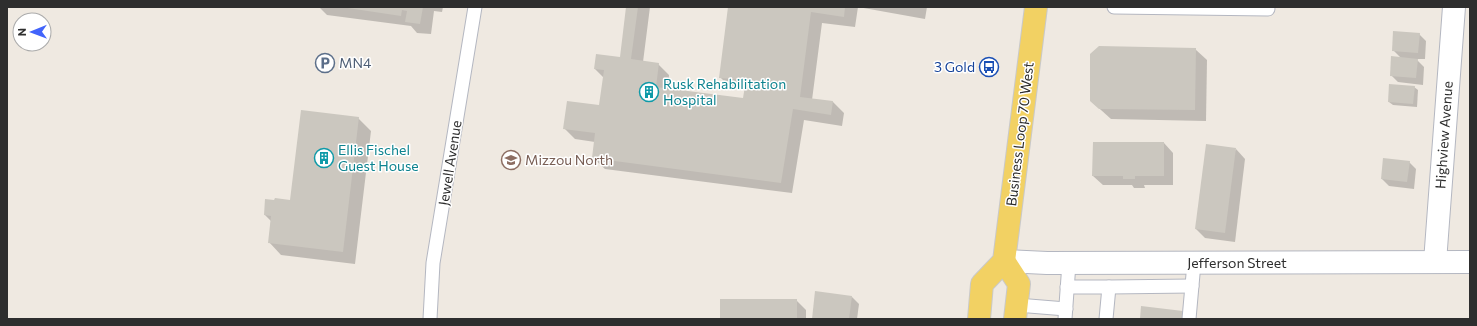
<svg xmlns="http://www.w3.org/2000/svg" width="1477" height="326" font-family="Commissioner,sans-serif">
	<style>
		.shadow { fill: #0003 }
		.building { fill: #cbc7bf }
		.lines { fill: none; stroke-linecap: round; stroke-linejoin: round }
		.lane-casing { stroke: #b4b7c1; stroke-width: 15 }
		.street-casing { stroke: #b4b7c1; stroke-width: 24 }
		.primary-casing { stroke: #c9c9c9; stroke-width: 24 }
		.lane { stroke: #fff; stroke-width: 13 }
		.street { stroke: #fff; stroke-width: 22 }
		.primary { stroke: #f2d163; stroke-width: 22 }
		.labels { text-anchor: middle; stroke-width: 3; stroke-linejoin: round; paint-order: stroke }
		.service-label { font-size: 14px; fill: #4e5e75; stroke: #fff; text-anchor: start }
		.transit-label { font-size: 14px; fill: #164399; stroke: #fff; text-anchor: end }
		.culture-label { font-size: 14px; fill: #0d838f; stroke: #fff; text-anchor: start }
		.street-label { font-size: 14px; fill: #2e2e2e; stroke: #fff }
		.education-label { font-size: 14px; fill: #785e54; stroke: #fff; text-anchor: start }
	</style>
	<rect width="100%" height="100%" fill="#efe9e1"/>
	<!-- shadow -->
	<g class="shadow">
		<path d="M319,7H443L442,12L434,11L431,34L417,33L411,26L327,15Z"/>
		<path d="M627,7H650L643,62L658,64L669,75L668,89L744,99L745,90L731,88L720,77L729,7H927L925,19L858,7L855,27L822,23L812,100L833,102L844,113L842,126L804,120L792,193L605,169L593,158L595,142L575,139L564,128L600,106L604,78L595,69L621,58Z"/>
		<path d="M1419,34L1426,41L1425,59H1416L1424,67L1423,85L1398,82L1391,75L1401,58L1393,50Z"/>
		<path d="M1195,49L1207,60L1206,121L1111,119L1091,101Z"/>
		<path d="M1414,87L1418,90L1417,107L1393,105L1389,102Z"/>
		<path d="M358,118L371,131L355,264L281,255L269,242L271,221L265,215L291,201Z"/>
		<path d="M1164,143L1173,153V185H1144L1145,188H1134L1132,185H1103L1093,176Z"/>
		<path d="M1236,149L1245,159L1235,242L1205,238L1196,229Z"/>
		<path d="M1409,162L1416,169L1414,189L1389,186L1382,179Z"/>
		<path d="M852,297L859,304L857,319H813Z"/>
		<path d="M796,300L806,310V319H721Z"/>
	</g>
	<!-- building -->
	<g class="building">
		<path d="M341,7H423L420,24L405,22L407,11L402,10L401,16Z"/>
		<path d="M626,7H638L631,59L659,63L656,87L743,98L746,80L719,78L728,7H845L844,17L811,12L800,97L833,101L831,115L793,109L781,183L592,158L595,133L563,129L567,101L599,105L604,70L594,69L596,54L620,57Z"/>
		<path d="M1393,31L1420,33L1418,53L1392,51Z"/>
		<path d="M1099,46L1196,48L1195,110L1099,109L1090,101V54Z"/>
		<path d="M1391,56L1418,59L1416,78L1390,76Z"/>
		<path d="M1389,84L1415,86L1413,104L1388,102Z"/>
		<path d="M301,110L359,117L343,252L268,243L271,216L264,215L265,199L274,200L275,198L290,200Z"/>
		<path d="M1093,142H1164V176H1135V179H1123V176H1092Z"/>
		<path d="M1206,144L1236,148L1225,233L1195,229Z"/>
		<path d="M1383,158L1410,161L1407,182L1381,179Z"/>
		<path d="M815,291L852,296L849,319H812Z"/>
		<rect x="720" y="299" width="77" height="20"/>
		<path d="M1141,306L1183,311L1182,319H1140Z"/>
	</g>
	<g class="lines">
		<!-- lane casing -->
		<g class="lane-casing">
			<g id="lane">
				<path d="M1114,7L1268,9"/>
				<path d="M1067,287H1109L1106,319"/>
				<path d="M1109,287L1192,286"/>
				<path d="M1017,305L1066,309"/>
				<path d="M430,319L433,263L475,7"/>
				<path d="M1065,319L1069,263"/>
				<path d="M1189,319L1194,263"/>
			</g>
		</g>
		<!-- street casing -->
		<g class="street-casing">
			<g id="street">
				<path d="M1004,261L1047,263L1470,262"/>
				<path d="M1435,262L1454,7"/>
			</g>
		</g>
		<!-- primary casing -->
		<g class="primary-casing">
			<g id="primary">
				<path d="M1004,261L1019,284L1015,319"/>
				<path d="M979,319L982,284L1004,261L1036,7"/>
			</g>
		</g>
		<!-- lane -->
		<use href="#lane" class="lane"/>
		<!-- street -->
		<use href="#street" class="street"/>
		<!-- primary -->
		<use href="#primary" class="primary"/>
	</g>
	<!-- icons -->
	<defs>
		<g id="parking-ring" transform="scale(1)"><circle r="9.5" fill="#fff" stroke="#5c6f8a" stroke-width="1.5"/><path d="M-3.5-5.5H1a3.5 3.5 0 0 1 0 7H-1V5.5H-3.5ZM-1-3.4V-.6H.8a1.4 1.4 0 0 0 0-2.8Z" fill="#5c6f8a"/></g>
		<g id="bus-ring" transform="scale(1)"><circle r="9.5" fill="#fff" stroke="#1a4fb4" stroke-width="1.5"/><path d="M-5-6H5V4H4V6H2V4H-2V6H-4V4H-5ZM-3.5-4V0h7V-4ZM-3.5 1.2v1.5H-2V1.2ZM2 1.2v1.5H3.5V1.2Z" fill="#1a4fb4"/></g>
		<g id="building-ring" transform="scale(1)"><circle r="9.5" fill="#fff" stroke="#0f9aa8" stroke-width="1.5"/><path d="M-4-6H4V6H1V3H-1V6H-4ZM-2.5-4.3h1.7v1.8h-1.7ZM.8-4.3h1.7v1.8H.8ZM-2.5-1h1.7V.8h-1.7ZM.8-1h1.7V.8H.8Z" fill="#0f9aa8"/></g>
		<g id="university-ring" transform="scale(1)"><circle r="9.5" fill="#fff" stroke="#8d6e63" stroke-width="1.5"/><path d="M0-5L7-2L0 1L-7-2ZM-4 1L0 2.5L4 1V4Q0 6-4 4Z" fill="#8d6e63"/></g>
	</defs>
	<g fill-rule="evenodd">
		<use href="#parking-ring" x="325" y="63"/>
		<use href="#bus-ring" x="989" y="67"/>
		<use href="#building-ring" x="649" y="92"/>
		<use href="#building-ring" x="324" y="158"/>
		<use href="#university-ring" x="511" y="160"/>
	</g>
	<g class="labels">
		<!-- service labels -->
		<g class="service-label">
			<text x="339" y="68">MN4</text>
		</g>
		<!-- transit labels -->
		<g class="transit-label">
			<text x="975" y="72">3 Gold</text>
		</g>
		<!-- culture labels -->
		<g class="culture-label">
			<text x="663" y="89">Rusk Rehabilitation<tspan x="663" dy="16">Hospital</tspan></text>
			<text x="338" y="155">Ellis Fischel<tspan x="338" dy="16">Guest House</tspan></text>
		</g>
		<!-- street labels -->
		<g class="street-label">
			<text transform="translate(1020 134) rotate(-83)" y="5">Business Loop 70 West</text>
			<text transform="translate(1444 135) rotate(-86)" y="5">Highview Avenue</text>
			<text transform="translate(450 163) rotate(-81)" y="5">Jewell Avenue</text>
			<text x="1237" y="268">Jefferson Street</text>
		</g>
		<!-- education labels -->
		<g class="education-label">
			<text x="525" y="165">Mizzou North</text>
		</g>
	</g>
	<!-- border -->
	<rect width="1477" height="326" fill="none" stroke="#2e2e2e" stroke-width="16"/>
	<!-- north arrow -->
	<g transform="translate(32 32) rotate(269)"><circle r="19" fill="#ffffff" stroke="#ababab"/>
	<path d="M0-3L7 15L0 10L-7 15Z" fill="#4264fb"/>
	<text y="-6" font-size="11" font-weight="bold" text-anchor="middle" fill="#2e2e2e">N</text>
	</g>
</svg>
